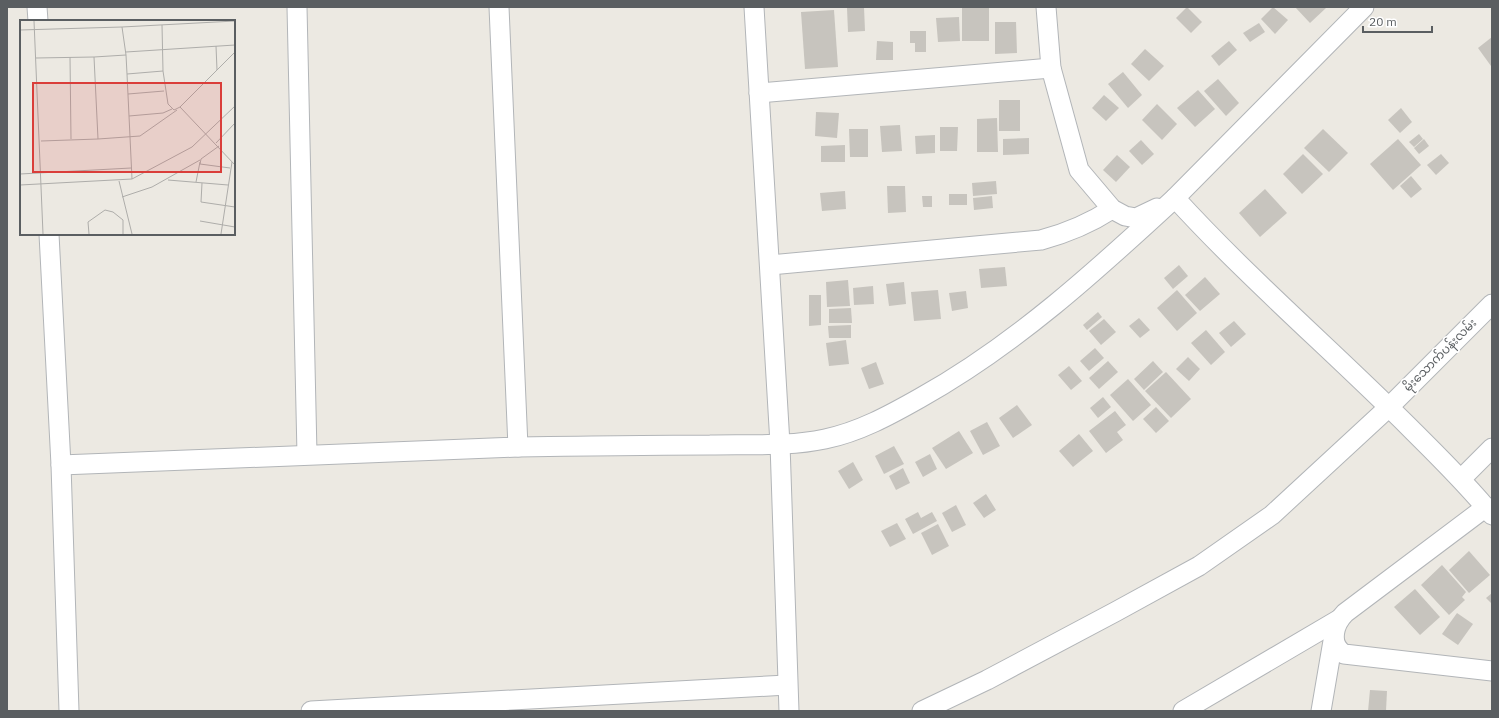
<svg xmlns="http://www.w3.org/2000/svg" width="1499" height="718" font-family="'IBM Plex Sans','Noto Sans Myanmar',sans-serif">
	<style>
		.building { fill: #c7c4be }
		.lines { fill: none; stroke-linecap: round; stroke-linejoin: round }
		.minor-casing { stroke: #b2b5b8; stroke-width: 21 }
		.minor { stroke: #fff; stroke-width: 19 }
		.labels { text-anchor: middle; stroke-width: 3.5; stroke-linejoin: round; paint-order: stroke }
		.street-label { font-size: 12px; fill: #5a5e61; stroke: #fff }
		.inset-road { fill: none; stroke: #aeadaa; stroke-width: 1 }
		.view { fill: #da3e3a; fill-opacity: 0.15; stroke: #da3e3a; stroke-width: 2 }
		.inset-edge { fill: none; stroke: #5a5e61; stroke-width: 2 }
	</style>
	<rect width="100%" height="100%" fill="#ece9e2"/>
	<!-- building -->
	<g class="building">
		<path d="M864,7L865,31L848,32L847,8Z"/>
		<rect x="962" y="7" width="27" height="34"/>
		<path d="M1187,7L1202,22L1191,33L1176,18Z"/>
		<path d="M1273,7L1288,20L1275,34L1261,19Z"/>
		<path d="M1295,7H1325L1326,8L1310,23Z"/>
		<path d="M834,10L838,67L805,69L801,12Z"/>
		<path d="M959,17L960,41L938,42L936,18Z"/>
		<path d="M995,22H1016L1017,53L995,54Z"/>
		<path d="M1259,23L1265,32L1250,42L1243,33Z"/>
		<path d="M910,31H926V52H915V43H910Z"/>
		<path d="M1492,37V65L1491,66L1478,48Z"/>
		<path d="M877,41L893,42V60H876Z"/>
		<path d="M1229,41L1237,50L1219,66L1211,56Z"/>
		<path d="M1145,49L1164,66L1149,81L1131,64Z"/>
		<path d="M1123,72L1142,95L1128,108L1108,84Z"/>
		<path d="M1218,79L1239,103L1226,116L1204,91Z"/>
		<path d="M1198,90L1215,109L1195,127L1177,108Z"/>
		<path d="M1104,95L1119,108L1106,121L1092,108Z"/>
		<rect x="999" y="100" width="21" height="31"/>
		<path d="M1157,104L1177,124L1162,140L1142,120Z"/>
		<path d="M1401,108L1412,122L1400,133L1388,120Z"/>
		<path d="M816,112L839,113L837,138L815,136Z"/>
		<path d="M997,118L998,152H977V119Z"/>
		<path d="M900,125L902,151L882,152L880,126Z"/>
		<path d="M940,127H958L957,151H940Z"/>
		<path d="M849,129H868V157H850Z"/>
		<path d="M1323,129L1348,153L1329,172L1304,148Z"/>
		<path d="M1419,134L1423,139L1414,147L1409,142Z"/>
		<path d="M935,135V153L916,154L915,136Z"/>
		<path d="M1029,138V154L1003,155V139Z"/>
		<path d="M1398,139L1421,165L1393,190L1370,164Z"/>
		<path d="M1424,139L1429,146L1419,154L1414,148Z"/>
		<path d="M1141,140L1154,154L1142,165L1129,151Z"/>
		<path d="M845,145V162H821V146Z"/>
		<path d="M1303,154L1323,174L1302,194L1283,174Z"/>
		<path d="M1441,154L1449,163L1436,175L1427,165Z"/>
		<path d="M1117,155L1130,167L1116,182L1103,170Z"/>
		<path d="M1411,176L1422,189L1411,198L1400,186Z"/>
		<path d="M996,181L997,194L973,196L972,183Z"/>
		<path d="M887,186H905L906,212L888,213Z"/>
		<path d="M1265,189L1287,213L1260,237L1239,213Z"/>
		<path d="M845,191L846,209L822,211L820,193Z"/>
		<rect x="949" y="194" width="18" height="11"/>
		<path d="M922,196H932V207H923Z"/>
		<path d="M992,196L993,208L974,210L973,198Z"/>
		<path d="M1179,265L1188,276L1173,289L1164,278Z"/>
		<path d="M1005,267L1007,286L981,288L979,269Z"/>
		<path d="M1205,277L1220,294L1200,311L1185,295Z"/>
		<path d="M848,280L850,306L827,307L826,282Z"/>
		<path d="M904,282L906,304L889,306L886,284Z"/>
		<path d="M873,286L874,304L854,305L853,288Z"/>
		<path d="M938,290L941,319L914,321L911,292Z"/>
		<path d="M1177,290L1197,313L1177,331L1157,308Z"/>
		<path d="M966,291L968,308L952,311L949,293Z"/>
		<path d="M809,295H821V325L809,326Z"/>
		<path d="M851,308L852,323H829V309Z"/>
		<path d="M1098,312L1102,317L1087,330L1083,325Z"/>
		<path d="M1139,318L1150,330L1140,338L1129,326Z"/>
		<path d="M1104,319L1116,332L1101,345L1089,331Z"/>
		<path d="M1234,321L1246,334L1231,347L1219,333Z"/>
		<path d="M851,325V338H829L828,326Z"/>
		<path d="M1206,330L1225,352L1211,365L1191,343Z"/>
		<path d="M846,340L849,364L829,366L826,343Z"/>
		<path d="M1095,348L1104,358L1089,371L1080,361Z"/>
		<path d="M1188,357L1200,369L1189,381L1176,369Z"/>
		<path d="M1108,361L1118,372L1099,389L1089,378Z"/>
		<path d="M1153,361L1163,372L1144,390L1134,379Z"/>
		<path d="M876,362L884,384L869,389L861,368Z"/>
		<path d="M1069,366L1082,381L1071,390L1058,375Z"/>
		<path d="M1166,372L1191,399L1171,418L1145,391Z"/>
		<path d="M1128,379L1151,405L1133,421L1110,395Z"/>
		<path d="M1103,397L1111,407L1098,418L1090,408Z"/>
		<path d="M1017,405L1032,425L1013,438L999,418Z"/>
		<path d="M1156,407L1169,421L1156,433L1143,419Z"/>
		<path d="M1115,411L1126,425L1117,432L1123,440L1106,453L1089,431Z"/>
		<path d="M987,422L1000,446L983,455L970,431Z"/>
		<path d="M959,431L973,453L946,469L932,448Z"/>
		<path d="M1079,434L1093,451L1073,467L1059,451Z"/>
		<path d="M894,446L904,464L884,474L875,456Z"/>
		<path d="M930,454L937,469L923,477L915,462Z"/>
		<path d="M853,462L863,480L849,489L838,471Z"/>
		<path d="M903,468L910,483L896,490L889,476Z"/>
		<path d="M986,494L996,510L984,518L973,503Z"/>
		<path d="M956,505L966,525L952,532L942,513Z"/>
		<path d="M918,512L921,518L932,512L937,521L913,534L905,519Z"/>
		<path d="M897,523L906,539L890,547L881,531Z"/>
		<path d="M938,524L949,546L932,555L921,533Z"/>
		<path d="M1469,551L1490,575L1469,593L1449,570Z"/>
		<path d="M1442,565L1466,592L1462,597L1465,600L1449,615L1421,585Z"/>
		<path d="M1415,589L1440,617L1420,635L1394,607Z"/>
		<path d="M1492,593V604L1486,598Z"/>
		<path d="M1457,613L1473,624L1458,645L1442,634Z"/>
		<path d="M1370,690L1387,691L1386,711H1368Z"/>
	</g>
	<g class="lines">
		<!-- minor casing -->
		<g class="minor-casing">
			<g id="minor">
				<path d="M37,7L38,21"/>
				<path d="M297,7L307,454"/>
				<path d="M754,7L780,444L789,711"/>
				<path d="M1046,7L1051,68L1079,170L1112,209L1125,216L1136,218L1157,208"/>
				<path d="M1364,7L1175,198C1249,279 1333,351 1411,429C1439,457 1467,484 1492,515"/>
				<path d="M759,93L1051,68"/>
				<path d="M49,234L61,465L69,711"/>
				<path d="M770,265L1041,240C1067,233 1089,224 1112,209"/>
				<path d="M518,447C582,446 646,445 710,445C748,444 788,447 825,439C859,432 890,415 920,398C1015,345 1096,271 1175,198"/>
				<path d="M61,465L518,447L499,7"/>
				<path d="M1461,479L1492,448"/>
				<path d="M1486,507L1345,613C1334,624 1328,644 1344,654L1492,671"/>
				<path d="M311,711L787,685"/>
				<path d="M922,711L987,680L1115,612L1199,566L1272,515L1389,407L1492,304"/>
				<path d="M1183,711L1338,620"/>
				<path d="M1321,711L1334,635"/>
			</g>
		</g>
		<!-- minor -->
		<use href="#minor" class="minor"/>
	</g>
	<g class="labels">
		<!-- street labels -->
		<g class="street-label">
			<text transform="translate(1440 355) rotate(-45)" y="4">မိုးသောက်ပန်းလမ်း</text>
		</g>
	</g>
	<!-- overview -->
	<g transform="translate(20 20)">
		<rect width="215" height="215" fill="#ece9e2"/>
		<path class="inset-road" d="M14,1L23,214M142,5L143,51M102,7L215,1M0,10L102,7L106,35M196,26L197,50M106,32L215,25M215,32L160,87L215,145M50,37L51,119M74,37L106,35L107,54L143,51L148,84L154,90L160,87M16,38L74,37L78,119L21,121M107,54L112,159M108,74L144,71M109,96L143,93L152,89M78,119L120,116L157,90M196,123L215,103M199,126L181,139L180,144L210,148M0,154L111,148M148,160L208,165M99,161L112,214M176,162L180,142M182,163L181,182L215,187M0,165L112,159L172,127L215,86M102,177L132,167L180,140M180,201L215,207M69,214L68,202L85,190L93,192L103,200V214M201,214L212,142"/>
		<path class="view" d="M13,63H201V152H13Z"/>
		<rect width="215" height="215" class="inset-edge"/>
	</g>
	<!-- border -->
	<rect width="1499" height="718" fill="none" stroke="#5a5e61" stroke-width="16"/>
	<!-- scale -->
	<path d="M1363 26v6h69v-6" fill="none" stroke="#5a5e61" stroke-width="2"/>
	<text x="1369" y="26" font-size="12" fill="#5a5e61" stroke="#ffffff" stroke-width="3" paint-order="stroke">20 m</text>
</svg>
